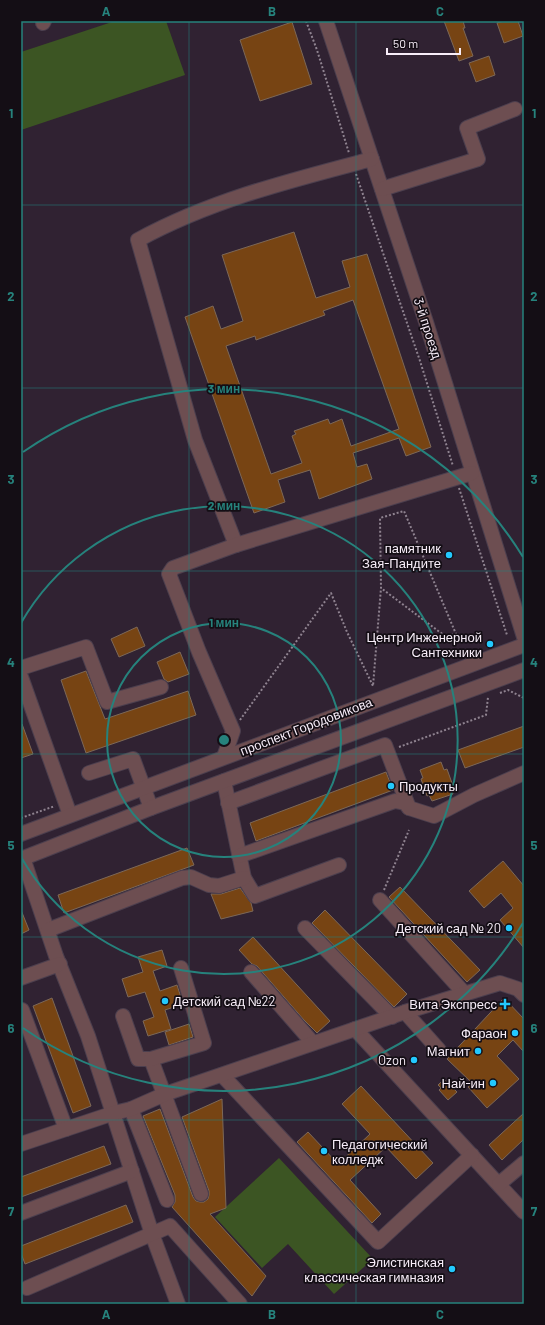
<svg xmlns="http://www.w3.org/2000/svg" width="545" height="1325" font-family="Barlow,sans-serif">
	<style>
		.green { fill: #3c5523 }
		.building { fill: #774413; stroke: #7c6858; fill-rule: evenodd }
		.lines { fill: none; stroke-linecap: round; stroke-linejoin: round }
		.minor-casing { stroke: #4c3f4e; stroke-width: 16 }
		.path { stroke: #8f8390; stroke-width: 2; stroke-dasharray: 2 2; stroke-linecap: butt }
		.minor { stroke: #6d4e51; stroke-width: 14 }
		.grid { fill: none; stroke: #26827c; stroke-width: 1; stroke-opacity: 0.55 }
		.ring { fill: none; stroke: #26827c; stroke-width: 2 }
		.poi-dot { fill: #23c9fe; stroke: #140e15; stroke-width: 1.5 }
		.labels { text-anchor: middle; stroke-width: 3.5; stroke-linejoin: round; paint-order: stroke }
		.street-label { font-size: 13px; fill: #f8eef9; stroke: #140e15 }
		.poi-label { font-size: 13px; fill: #f8eef9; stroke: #140e15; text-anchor: end }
		.centre { fill: #26827c; stroke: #140e15; stroke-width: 2 }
		.ring-label { font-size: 12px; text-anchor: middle; font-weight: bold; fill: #26827c; stroke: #140e15; stroke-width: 3.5; stroke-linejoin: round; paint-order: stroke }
		.neatline { fill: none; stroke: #26827c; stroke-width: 1.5 }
		.grid-label { font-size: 13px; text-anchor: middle; font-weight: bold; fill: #26827c }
	</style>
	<rect width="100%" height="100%" fill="#302232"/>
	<!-- green -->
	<g class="green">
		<path d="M115,21H166L185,75L21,130V52Z"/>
		<path d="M279,1158L373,1259L334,1294L288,1244L262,1268L215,1217Z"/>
	</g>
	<!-- building -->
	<g class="building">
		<path d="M444,21H463L465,28H463L473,56L459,61Z"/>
		<path d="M504,21H518L523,36L504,43L497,23Z"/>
		<path d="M292,22L312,84L260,101L240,40Z"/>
		<path d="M489,56L495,75L476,82L469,63Z"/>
		<path d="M294,232L316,298L350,287L342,261L367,254L431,447L406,456L399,438L353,453L357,467L367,464L372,479L319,499L310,470L278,480L285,502L254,513L185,317L213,306L221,329L243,321L222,255ZM353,300L399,429L351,446L342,419L330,424L328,419L294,431L296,434L292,436L302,463L271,474L226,346L255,336L256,340L325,315L323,311Z"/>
		<path d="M137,627L145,646L119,657L111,639Z"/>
		<path d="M180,652L189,674L168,682L164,679L157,662Z"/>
		<path d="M86,671L105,719L188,691L196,715L86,753L61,680Z"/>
		<path d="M21,724H22L33,754L21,758Z"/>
		<path d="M524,726V747L465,768L458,750Z"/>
		<path d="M441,762L444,770L447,769L453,786L451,787L453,794L432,801L429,795L427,796L421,779L423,778L420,770Z"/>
		<path d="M386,772L393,790L256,841L250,823Z"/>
		<path d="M187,848L194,865L64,913L58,895Z"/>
		<path d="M503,861L524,886V948L500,920L513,908L501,893L484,908L469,891Z"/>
		<path d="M400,887L480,970L467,982L389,897Z"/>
		<path d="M240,888L251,903L253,911L221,919L211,894H221Z"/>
		<path d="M21,910L29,930L21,934Z"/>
		<path d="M325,910L407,994L394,1007L312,923Z"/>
		<path d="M253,937L330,1021L317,1033L304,1020L257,966L252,964L239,950Z"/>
		<path d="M162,950L167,966L153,971L160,991L177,985L183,1004L165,1010L171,1029L148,1036L143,1021L154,1017L145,992L128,997L122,979L143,972L138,957Z"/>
		<path d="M52,998L91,1106L73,1113L33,1006Z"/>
		<path d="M504,998L524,1019V1052L513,1040L497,1056L519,1079L487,1108L468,1087L472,1083L447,1059Z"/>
		<path d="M189,1024L193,1037L169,1045L165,1032Z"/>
		<path d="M444,1079L457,1092L448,1100L439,1090L441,1088L438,1085Z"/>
		<path d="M361,1086L433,1163L416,1179L386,1147L350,1180L381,1214L372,1223L297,1142L308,1132L338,1164L370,1134L342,1104Z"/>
		<path d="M222,1099L226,1208L210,1214L266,1276L252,1296L172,1207L175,1202V1195L143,1116L160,1109L193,1197L196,1201L200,1202H204L208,1199L209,1195V1191L182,1117Z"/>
		<path d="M524,1113V1139L502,1160L489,1145Z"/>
		<path d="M104,1146L111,1164L21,1197V1177Z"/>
		<path d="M126,1205L133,1222L25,1264L21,1253V1246Z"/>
	</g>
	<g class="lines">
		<!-- minor casing -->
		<g class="minor-casing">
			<g id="minor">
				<path d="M326,21L426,322L524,637"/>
				<path d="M43,23L44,21"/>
				<path d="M382,189L478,159L467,128L515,109"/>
				<path d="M236,545L195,440L138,240C211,200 292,180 372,159"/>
				<path d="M21,668L86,647L107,702L161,687"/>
				<path d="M21,677L70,815"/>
				<path d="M224,757L233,731L199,652L169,574L173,568L236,545L472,473"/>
				<path d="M89,773L133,759L151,808"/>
				<path d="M224,781L244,878L255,896L339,865"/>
				<path d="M228,803L385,745L409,808"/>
				<path d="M21,834L524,645"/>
				<path d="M239,856L395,801L405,803L409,808L434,816L474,795L524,773"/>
				<path d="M23,858L56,956L88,1036L152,1234L178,1304"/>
				<path d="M21,859L151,808L524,670"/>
				<path d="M380,900L465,994"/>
				<path d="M305,928L392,1017"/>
				<path d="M48,930L182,878L191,877L209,885L219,886L244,878"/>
				<path d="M251,972L313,1043"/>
				<path d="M21,978L60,964"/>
				<path d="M22,1010L66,1129"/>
				<path d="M405,1012L439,1050"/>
				<path d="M123,1016L138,1059H151L201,1194"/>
				<path d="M355,1029L524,1212"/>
				<path d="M151,1059L204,1043L181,968"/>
				<path d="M222,1075L378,1242L472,1155"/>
				<path d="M131,1109L167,1200"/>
				<path d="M21,1144L114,1113L131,1109L165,1094L405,1012L500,983L518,989L524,995"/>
				<path d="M499,1184L524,1163"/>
				<path d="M21,1213L132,1171"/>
				<path d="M27,1288L170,1226L240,1304"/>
			</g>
		</g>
		<!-- path -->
		<g class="path">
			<path d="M306,21L317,50L349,153"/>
			<path d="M356,174L420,361L453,466"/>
			<path d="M459,488L507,635"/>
			<path d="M500,693L508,690L524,698"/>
			<path d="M240,720L331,593L347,632L373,686L381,588L380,518L404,511L456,634L445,636L381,588"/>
			<path d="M399,747L486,715L488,697"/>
			<path d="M21,818L55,806"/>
			<path d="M384,890L409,830"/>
		</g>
		<!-- minor -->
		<use href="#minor" class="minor"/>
	</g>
	<!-- grid -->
	<path class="grid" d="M189,21V1304M356,21V1304M21,205H524M21,388H524M21,571H524M21,754H524M21,937H524M21,1120H524"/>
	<!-- distance rings -->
	<g class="ring">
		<circle cx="224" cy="740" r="117"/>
		<path d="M21 623A234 234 0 1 1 21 857"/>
		<path d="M523 923A351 351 0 0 1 23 1028M23 452A351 351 0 0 1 523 557"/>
	</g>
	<!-- markers -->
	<g class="poi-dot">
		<circle cx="449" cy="555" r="4"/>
		<circle cx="490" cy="644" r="4"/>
		<circle cx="391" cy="786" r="4"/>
		<circle cx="509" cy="928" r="4"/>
		<circle cx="165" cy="1001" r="4"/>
		<path d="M503 998h4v4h4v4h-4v4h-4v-4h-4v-4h4z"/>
		<circle cx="515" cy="1033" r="4"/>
		<circle cx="478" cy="1051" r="4"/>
		<circle cx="414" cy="1060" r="4"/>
		<circle cx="493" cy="1083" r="4"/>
		<circle cx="324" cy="1151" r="4"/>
		<circle cx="452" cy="1269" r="4"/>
	</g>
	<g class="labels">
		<!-- street labels -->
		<g class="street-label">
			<text transform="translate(428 328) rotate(72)" y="5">3-й проезд</text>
			<text transform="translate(306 726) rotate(-21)" y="5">проспект Городовикова</text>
		</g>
		<!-- poi labels -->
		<g class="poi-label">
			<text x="441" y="553">памятник<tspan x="441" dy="15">Зая-Пандите</tspan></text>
			<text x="482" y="642">Центр Инженерной<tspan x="482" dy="15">Сантехники</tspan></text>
			<text x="399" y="791" text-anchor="start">Продукты</text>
			<text x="501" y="933">Детский сад № 20</text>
			<text x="173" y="1006" text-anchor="start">Детский сад №22</text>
			<text x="497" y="1009">Вита Экспресс</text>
			<text x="507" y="1038">Фараон</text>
			<text x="470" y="1056">Магнит</text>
			<text x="406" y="1065">Ozon</text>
			<text x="485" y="1088">Най-ин</text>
			<text x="332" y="1149" text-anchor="start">Педагогический<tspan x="332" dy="15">колледж</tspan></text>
			<text x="444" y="1267">Элистинская<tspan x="444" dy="15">классическая гимназия</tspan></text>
		</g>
	</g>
	<circle cx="224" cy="740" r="6" class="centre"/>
	<g class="ring-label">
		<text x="224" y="393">3 мин</text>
		<text x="224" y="510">2 мин</text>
		<text x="224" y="627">1 мин</text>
	</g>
	<!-- border -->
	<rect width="545" height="1325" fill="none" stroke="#140e15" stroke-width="44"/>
	<!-- scale -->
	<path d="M387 48v6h73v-6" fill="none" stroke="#f8eef9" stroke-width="2"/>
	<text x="393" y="48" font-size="12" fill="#f8eef9" stroke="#140e15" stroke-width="3" paint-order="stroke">50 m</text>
	<rect x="22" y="22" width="501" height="1281" class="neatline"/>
	<g class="grid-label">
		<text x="106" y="16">A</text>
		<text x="272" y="16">B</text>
		<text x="440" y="16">C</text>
		<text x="11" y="118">1</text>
		<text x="534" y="118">1</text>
		<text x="11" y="301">2</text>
		<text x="534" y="301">2</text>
		<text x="11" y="484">3</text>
		<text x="534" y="484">3</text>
		<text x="11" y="667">4</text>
		<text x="534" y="667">4</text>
		<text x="11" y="850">5</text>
		<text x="534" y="850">5</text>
		<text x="11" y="1033">6</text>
		<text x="534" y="1033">6</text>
		<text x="11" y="1216">7</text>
		<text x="534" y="1216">7</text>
		<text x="106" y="1319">A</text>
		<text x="272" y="1319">B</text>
		<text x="440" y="1319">C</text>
	</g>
</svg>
